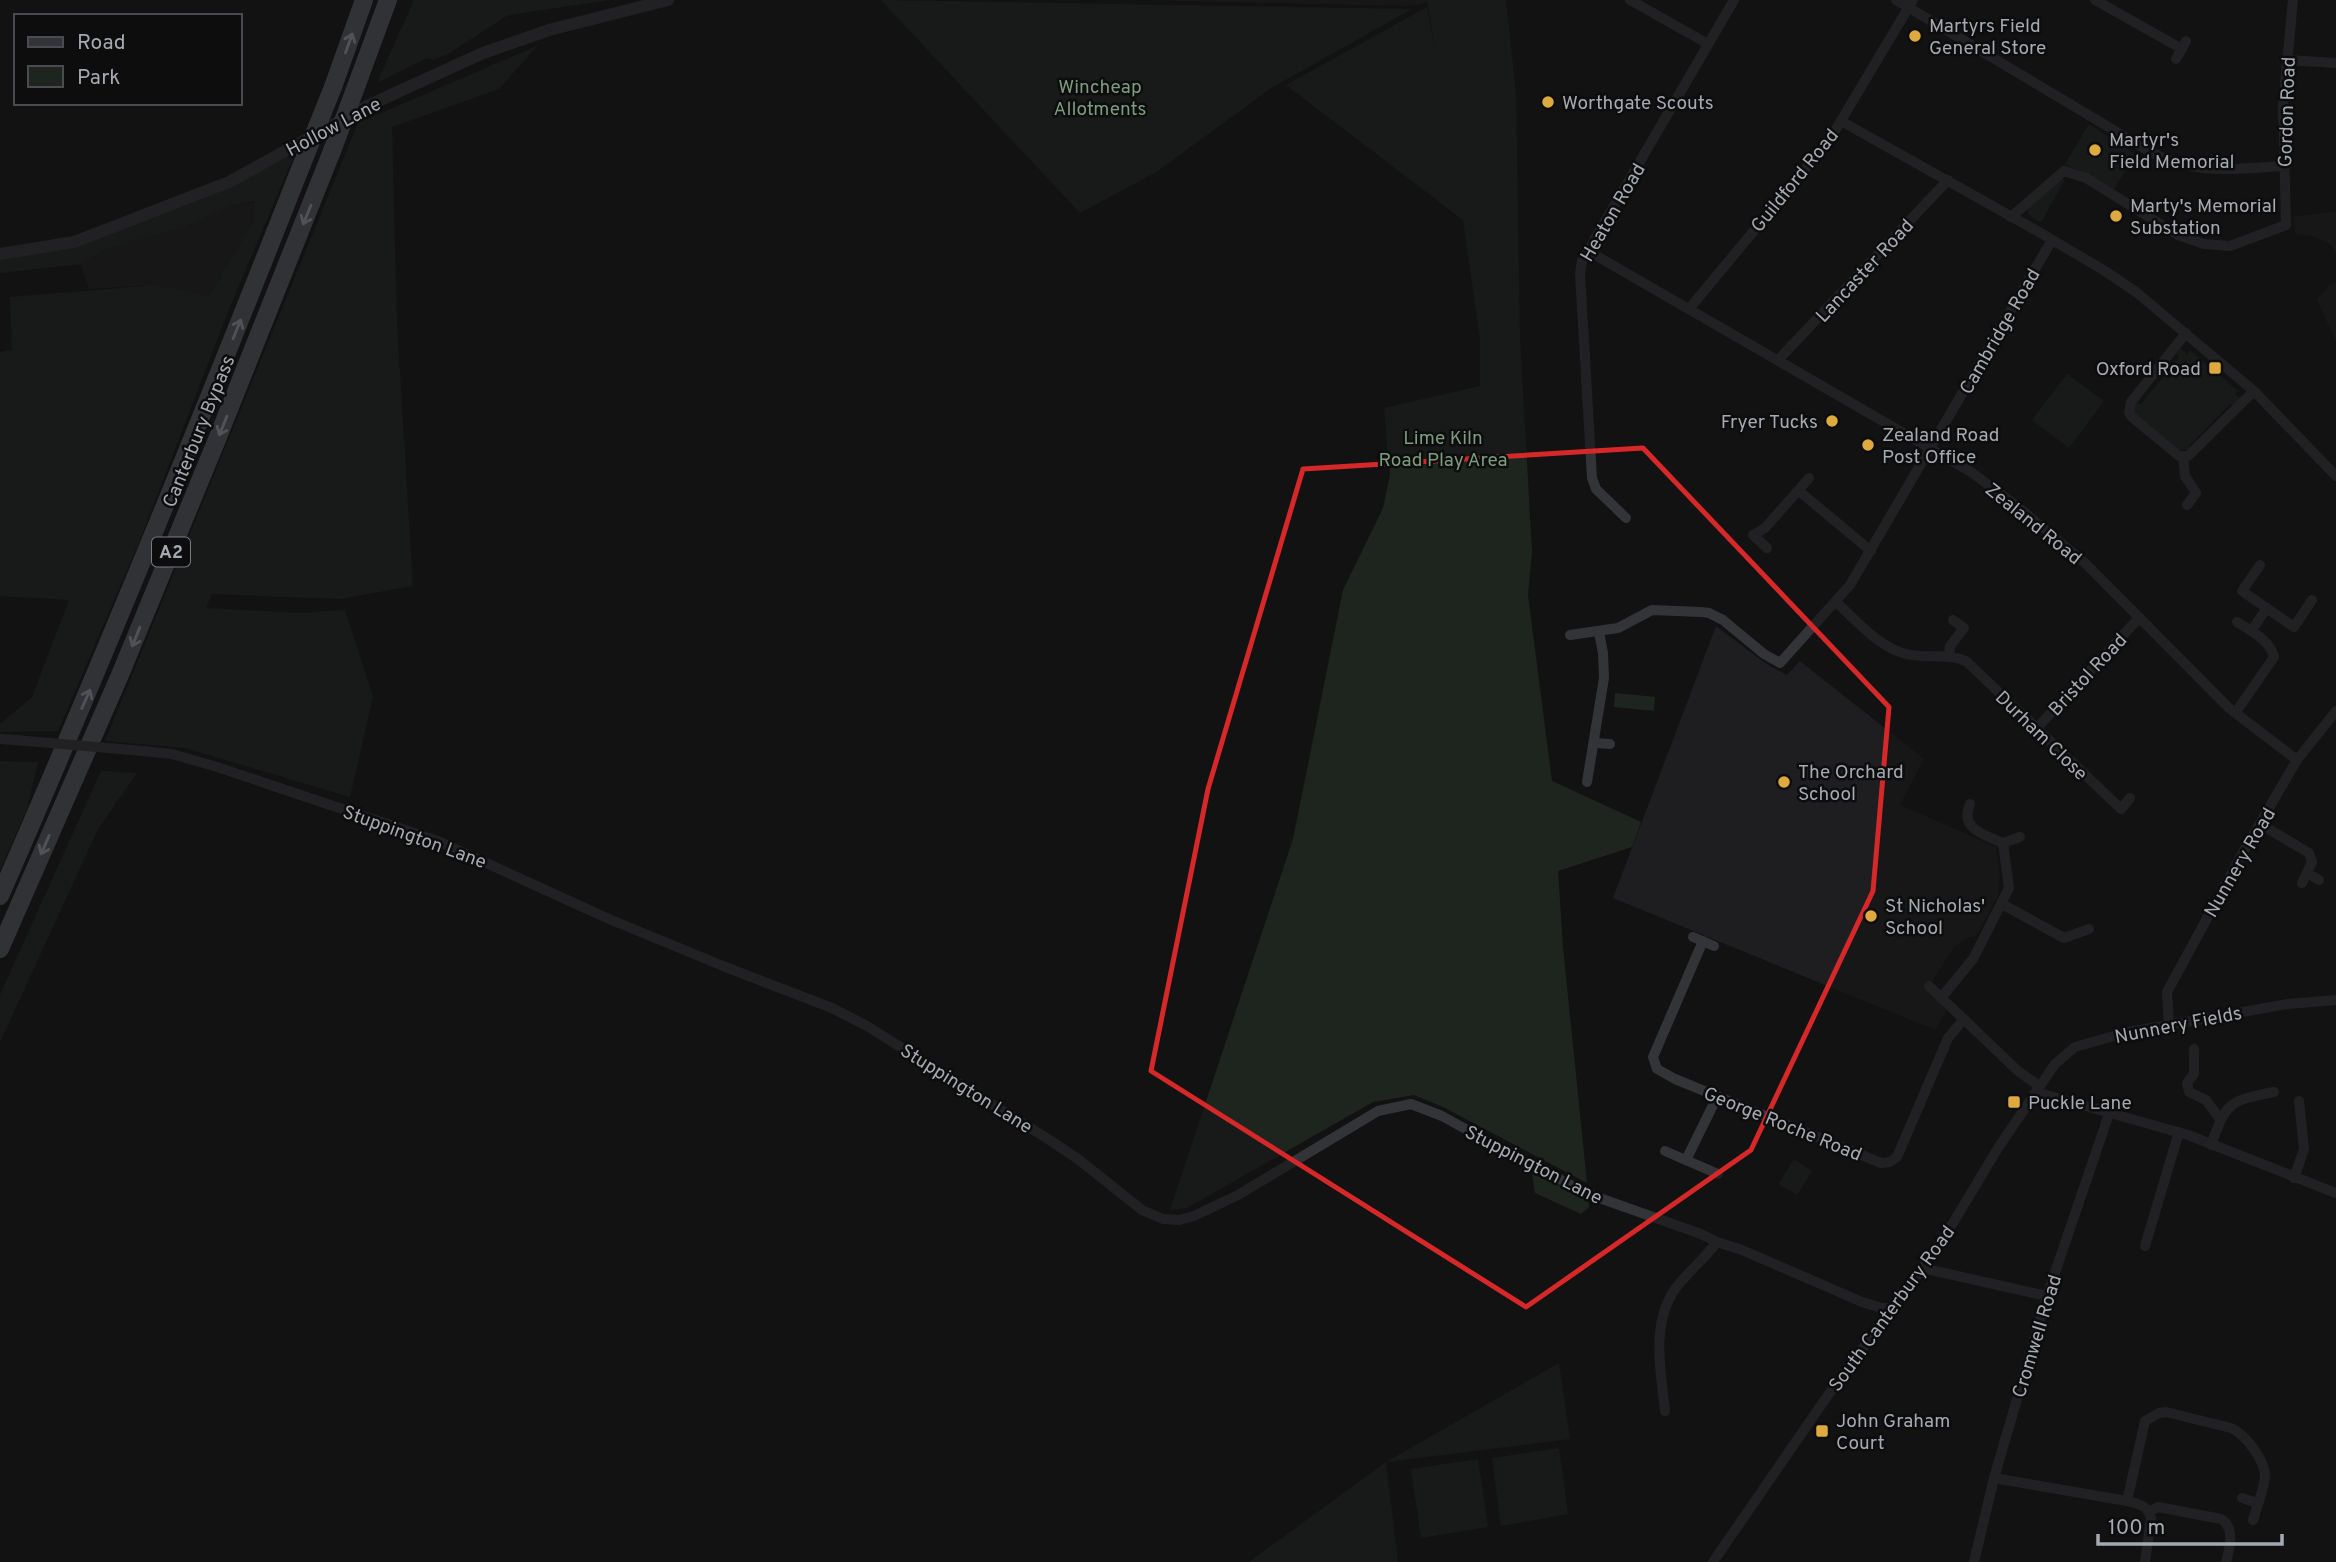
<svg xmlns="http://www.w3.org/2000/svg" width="2336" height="1562" font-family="Overpass,sans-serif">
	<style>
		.built { fill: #1e1e20 }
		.green { fill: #1e251f }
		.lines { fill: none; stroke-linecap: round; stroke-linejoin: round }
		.minor { stroke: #333438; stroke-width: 10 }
		.tertiary { stroke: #333438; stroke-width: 12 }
		.trunk { stroke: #585a5f; stroke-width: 18 }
		.minor-bridge { stroke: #333438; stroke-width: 10 }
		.trunk-bridge { stroke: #585a5f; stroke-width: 18 }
		.oneway { stroke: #9ca1aa }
		.marked { fill: none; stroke: #d62828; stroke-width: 5; stroke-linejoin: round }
		.poi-dot { fill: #dea93e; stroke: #0d0d0e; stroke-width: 2.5 }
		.labels { text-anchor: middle; stroke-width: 5; stroke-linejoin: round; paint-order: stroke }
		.shield { fill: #0d0d0e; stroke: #777a81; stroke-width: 2 }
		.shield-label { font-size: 18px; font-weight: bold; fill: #a4a9b2 }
		.poi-label { font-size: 19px; fill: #a4a9b2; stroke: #0d0d0e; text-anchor: start }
		.park-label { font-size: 19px; fill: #7d9c7f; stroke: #0d0d0e }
		.street-label { font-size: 19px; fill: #a4a9b2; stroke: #0d0d0e }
	</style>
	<rect width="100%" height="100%" fill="#121213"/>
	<!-- built -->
	<g class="built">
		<path d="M1136,0H1429V2L1411,6Z"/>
		<path d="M255,202V218L209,296L157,285L89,289L81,264L108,248L185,227L230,206Z"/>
		<path d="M2336,211V254L2332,246L2324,241L2311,236L2295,234L2294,217Z"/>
		<path d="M2336,282V341L2317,300L2329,285Z"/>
		<path d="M1716,626L1765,663L1787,675L1800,661L1924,759L1900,805L1996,847L2000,875L1998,896L1976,936L1967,938L1955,946L1926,990L1947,1010L1935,1030L1613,898Z"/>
	</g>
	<!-- green -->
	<g class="green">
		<path d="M414,0H610L508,15L448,54L433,60L427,58L377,83Z"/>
		<path d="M881,0L1412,9L1271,88L1158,171L1080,213Z"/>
		<path d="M1427,0H1506L1516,94L1520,337L1532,552L1528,595L1552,781L1641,822L1632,847L1558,871L1563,947L1587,1183L1443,1107L1414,1095L1373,1102L1187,1208L1170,1210L1293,839L1343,590L1383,508L1390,475L1384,408L1480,386V338L1463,220L1286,85L1427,7L1436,56Z"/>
		<path d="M537,46L499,89L392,127L397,324L413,586L340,599L212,594L206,608L301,613L345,610L373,697L350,797L185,748L105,741L358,123Z"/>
		<path d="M2089,124L2135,154L2114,189L2065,164Z"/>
		<path d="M298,146L227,314L140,540L58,731L0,732V724L32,697L69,600L0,596V352L12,350L10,297L157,285L209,296L255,218V201L230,206L185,227L108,248L81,264L0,273V258L75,245Z"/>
		<path d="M2065,179L2041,223L2029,215L2027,208L2058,181Z"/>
		<path d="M2180,348L2187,354L2190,350L2238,391L2235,394L2241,399L2235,406L2230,404L2189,446L2190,449L2177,450L2135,416L2133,408L2136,402L2141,404L2179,358L2176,352Z"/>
		<path d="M2067,374L2104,401L2069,448L2032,420Z"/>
		<path d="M1615,693L1655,697L1654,711L1614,707Z"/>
		<path d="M0,761L38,762L27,809L0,870Z"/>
		<path d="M101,771L137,773L98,829L0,1042V995Z"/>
		<path d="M1794,1159L1812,1171L1797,1195L1779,1184Z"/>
		<path d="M1532,1174L1588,1198L1589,1207L1581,1214L1535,1193Z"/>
		<path d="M1559,1363L1570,1439L1386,1462L1398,1562H1249L1386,1462Z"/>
		<path d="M1559,1448L1568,1514L1501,1526L1492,1458Z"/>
		<path d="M1478,1459L1488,1527L1421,1538L1411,1469Z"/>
	</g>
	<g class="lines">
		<!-- minor -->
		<g class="minor">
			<path d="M1630,0L1708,44"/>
			<path d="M1896,0L2147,150C2193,176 2233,169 2284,166"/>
			<path d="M2095,0L2182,49"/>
			<path d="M2176,59L2186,41"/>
			<path d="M2287,60L2336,63"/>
			<path d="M1841,121L2039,232L2105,271L2136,292L2254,391L2336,476"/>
			<path d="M2011,217L2064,171L2086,178L2178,235L2204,244L2230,246L2286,225L2283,105L2293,0"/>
			<path d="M1588,251L1971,472L2018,507L2085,563L2229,708L2297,760"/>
			<path d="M1689,309L1830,139L1913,0"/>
			<path d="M2186,333L2131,402L2129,413L2132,417L2179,456H2188L2254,391"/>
			<path d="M1779,359L1948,180"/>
			<path d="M2183,456L2185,476L2196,493L2187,505"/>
			<path d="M1799,491L1871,551"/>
			<path d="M1626,518L1596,489L1592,478L1580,273L1582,261L1734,0"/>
			<path d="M1767,548L1753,535L1765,528L1809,478"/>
			<path d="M2260,565L2242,591L2294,627L2312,600"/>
			<path d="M1836,602C1856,620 1878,647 1906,654C1926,659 1947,653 1966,661L2121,809L2130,798"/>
			<path d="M2251,631L2267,608"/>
			<path d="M1570,635L1618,628L1652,610L1701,612L1709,613L1723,620L1764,654L1780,663L1850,585L2052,240"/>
			<path d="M1949,657L1950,646L1964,628L1953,620"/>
			<path d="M2236,712L2274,657C2270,640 2251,631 2237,622"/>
			<path d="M2035,730L2139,618"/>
			<path d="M0,739L15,740"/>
			<path d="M1595,743L1610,744"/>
			<path d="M143,751L172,754L214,766L438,841L609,919L723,966L832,1008L867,1026L1048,1139L1078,1159L1142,1210L1163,1219L1179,1220L1194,1216L1238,1195L1378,1111L1411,1104L1442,1116L1525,1162L1591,1195L1701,1234L1717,1242L1742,1250L1862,1302L1882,1308H1892"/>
			<path d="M1587,782L1604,678L1603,653L1599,632"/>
			<path d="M2260,824L2309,853L2312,862L2302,883"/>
			<path d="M2003,843L2020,837"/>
			<path d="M2307,873L2319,880"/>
			<path d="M2002,904L2064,938L2089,929"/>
			<path d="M1693,937L1714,946"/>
			<path d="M1703,941L1653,1057L1657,1069L1675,1079L1881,1163L1890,1162L1897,1157L1948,1038L1964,1019"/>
			<path d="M1929,986L2018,1071L2039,1086"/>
			<path d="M1941,998L1973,959L2009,888L2003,843C1985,835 1959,829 1970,804"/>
			<path d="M2169,1024L2167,992L2242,854L2297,760L2336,711"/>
			<path d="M2194,1049V1074L2187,1083L2189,1092L2206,1100L2220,1119"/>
			<path d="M2036,1092L2188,1135L2336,1193"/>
			<path d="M2211,1145C2227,1101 2229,1101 2274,1092"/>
			<path d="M1665,1151L1718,1174"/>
			<path d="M1686,1160L1717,1097"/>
			<path d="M2294,1178L2304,1149L2299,1101"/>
			<path d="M2145,1246L2179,1132"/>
			<path d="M1922,1268L2047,1296"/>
			<path d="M1665,1411C1661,1372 1651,1328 1673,1292C1685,1274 1704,1260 1717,1242"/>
			<path d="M1994,1478L2127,1501C2138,1504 2148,1505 2151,1518L2145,1562"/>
			<path d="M2242,1498L2257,1503"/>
			<path d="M2127,1501L2145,1421L2159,1413L2166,1412L2231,1428C2245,1434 2265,1460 2265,1476C2264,1490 2257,1506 2253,1520"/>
			<path d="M2150,1511L2158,1507L2221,1519C2235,1527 2230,1548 2226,1562"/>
			<path d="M1713,1562L1828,1395L1922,1268L1953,1223L1998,1148L2055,1064L2075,1047L2128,1032L2288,1004L2336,1000"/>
			<path d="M1974,1562L1994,1478L2047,1296L2109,1114"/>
		</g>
		<!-- tertiary -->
		<path class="tertiary" d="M0,254L74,242L229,182L367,106L483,53L549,30L668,0"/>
		<!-- trunk -->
		<g class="trunk">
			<path d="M360,76L388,0"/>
			<path d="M333,87L364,0"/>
			<path d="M0,896C106,654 205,410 302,164"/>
			<path d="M0,949L120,675L216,442L332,151"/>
		</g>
		<!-- minor-bridge -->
		<path class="minor-bridge" d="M15,740L143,751"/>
		<!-- trunk-bridge -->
		<g class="trunk-bridge">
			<path d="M332,151L360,76"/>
			<path d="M302,164L333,87"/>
		</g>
	</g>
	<!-- one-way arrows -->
	<defs><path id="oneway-shaft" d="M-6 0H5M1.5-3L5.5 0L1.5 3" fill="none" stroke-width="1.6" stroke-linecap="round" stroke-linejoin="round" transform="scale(1.75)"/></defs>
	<g class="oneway">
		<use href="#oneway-shaft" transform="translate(349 43) rotate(-70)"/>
		<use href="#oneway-shaft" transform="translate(307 215) rotate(112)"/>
		<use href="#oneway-shaft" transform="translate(237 329) rotate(-68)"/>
		<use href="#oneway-shaft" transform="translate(223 426) rotate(112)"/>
		<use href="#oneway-shaft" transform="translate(136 637) rotate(112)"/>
		<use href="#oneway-shaft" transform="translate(86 699) rotate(-66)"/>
		<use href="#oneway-shaft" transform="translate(45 845) rotate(114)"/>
	</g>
	<!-- marked area -->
	<path d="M0 0H2336V1562H0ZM1643,448L1889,707L1873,891L1751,1150L1526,1307L1151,1071L1208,789L1303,469Z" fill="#121213" fill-opacity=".55" fill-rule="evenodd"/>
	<path class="marked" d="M1643,448L1889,707L1873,891L1751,1150L1526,1307L1151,1071L1208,789L1303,469Z"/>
	<!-- markers -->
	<g class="poi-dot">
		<circle cx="1915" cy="36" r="7"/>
		<circle cx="1548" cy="102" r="7"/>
		<circle cx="2095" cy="150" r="7"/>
		<circle cx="2116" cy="216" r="7"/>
		<rect x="2208" y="361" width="14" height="14" rx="3.5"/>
		<circle cx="1832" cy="421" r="7"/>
		<circle cx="1868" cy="445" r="7"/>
		<circle cx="1784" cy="782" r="7"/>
		<circle cx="1871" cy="916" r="7"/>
		<rect x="2007" y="1095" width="14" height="14" rx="3.5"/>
		<rect x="1815" y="1424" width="14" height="14" rx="3.5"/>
	</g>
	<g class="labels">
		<!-- shield labels -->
		<rect class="shield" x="152" y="537.5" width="38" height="29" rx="5"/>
		<g class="shield-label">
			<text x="171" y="558">A2</text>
		</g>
		<!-- poi labels -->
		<g class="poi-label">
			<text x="1929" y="32">Martyrs Field<tspan x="1929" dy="22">General Store</tspan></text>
			<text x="1562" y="109">Worthgate Scouts</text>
			<text x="2109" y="146">Martyr's<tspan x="2109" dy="22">Field Memorial</tspan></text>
			<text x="2130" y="212">Marty's Memorial<tspan x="2130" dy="22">Substation</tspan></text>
			<text x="2201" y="375" text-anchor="end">Oxford Road</text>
			<text x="1818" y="428" text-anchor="end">Fryer Tucks</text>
			<text x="1882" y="441">Zealand Road<tspan x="1882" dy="22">Post Office</tspan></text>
			<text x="1798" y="778">The Orchard<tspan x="1798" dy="22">School</tspan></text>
			<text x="1885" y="912">St Nicholas'<tspan x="1885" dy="22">School</tspan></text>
			<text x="2028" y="1109">Puckle Lane</text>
			<text x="1836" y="1427">John Graham<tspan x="1836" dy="22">Court</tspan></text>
		</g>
		<!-- park labels -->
		<g class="park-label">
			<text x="1100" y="93">Wincheap<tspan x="1100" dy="22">Allotments</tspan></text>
			<text x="1443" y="444">Lime Kiln<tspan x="1443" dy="22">Road Play Area</tspan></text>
		</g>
		<!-- street labels -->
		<g class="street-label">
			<text transform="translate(2286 112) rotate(-88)" y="7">Gordon Road</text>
			<text transform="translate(333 126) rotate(-28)" y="7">Hollow Lane</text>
			<text transform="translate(1794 180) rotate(-51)" y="7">Guildford Road</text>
			<text transform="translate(1612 212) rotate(-60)" y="7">Heaton Road</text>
			<text transform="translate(1864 270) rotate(-47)" y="7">Lancaster Road</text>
			<text transform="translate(1999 331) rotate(-60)" y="7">Cambridge Road</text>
			<text transform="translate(198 431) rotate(-68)" y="7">Canterbury Bypass</text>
			<text transform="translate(2034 523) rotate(39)" y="7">Zealand Road</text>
			<text transform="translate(2087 674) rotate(-47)" y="7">Bristol Road</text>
			<text transform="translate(2042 735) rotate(44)" y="7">Durham Close</text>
			<text transform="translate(415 836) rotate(20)" y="7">Stuppington Lane</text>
			<text transform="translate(2239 862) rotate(-60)" y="7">Nunnery Road</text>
			<text transform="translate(2178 1024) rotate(-11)" y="7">Nunnery Fields</text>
			<text transform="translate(967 1088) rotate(32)" y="7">Stuppington Lane</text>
			<text transform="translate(1783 1123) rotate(22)" y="7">George Roche Road</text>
			<text transform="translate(1534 1164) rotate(27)" y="7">Stuppington Lane</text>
			<text transform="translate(1891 1308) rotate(-54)" y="7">South Canterbury Road</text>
			<text transform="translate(2036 1336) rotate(-73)" y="7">Cromwell Road</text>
		</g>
	</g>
	<!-- legend -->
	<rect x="14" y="14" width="228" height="91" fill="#0d0d0e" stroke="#494b50" stroke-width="2"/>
	<rect x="28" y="37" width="35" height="10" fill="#333438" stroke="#494b50" stroke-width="2"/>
	<text x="77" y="49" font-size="21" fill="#a4a9b2">Road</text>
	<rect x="28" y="66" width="35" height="21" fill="#1e251f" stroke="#494b50" stroke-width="2"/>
	<text x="77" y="84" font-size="21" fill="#a4a9b2">Park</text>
	<!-- scale -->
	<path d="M2098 1534v10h184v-10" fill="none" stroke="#a4a9b2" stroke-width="3.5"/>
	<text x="2108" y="1534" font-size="21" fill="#a4a9b2" stroke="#0d0d0e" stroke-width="5" paint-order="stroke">100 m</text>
</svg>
